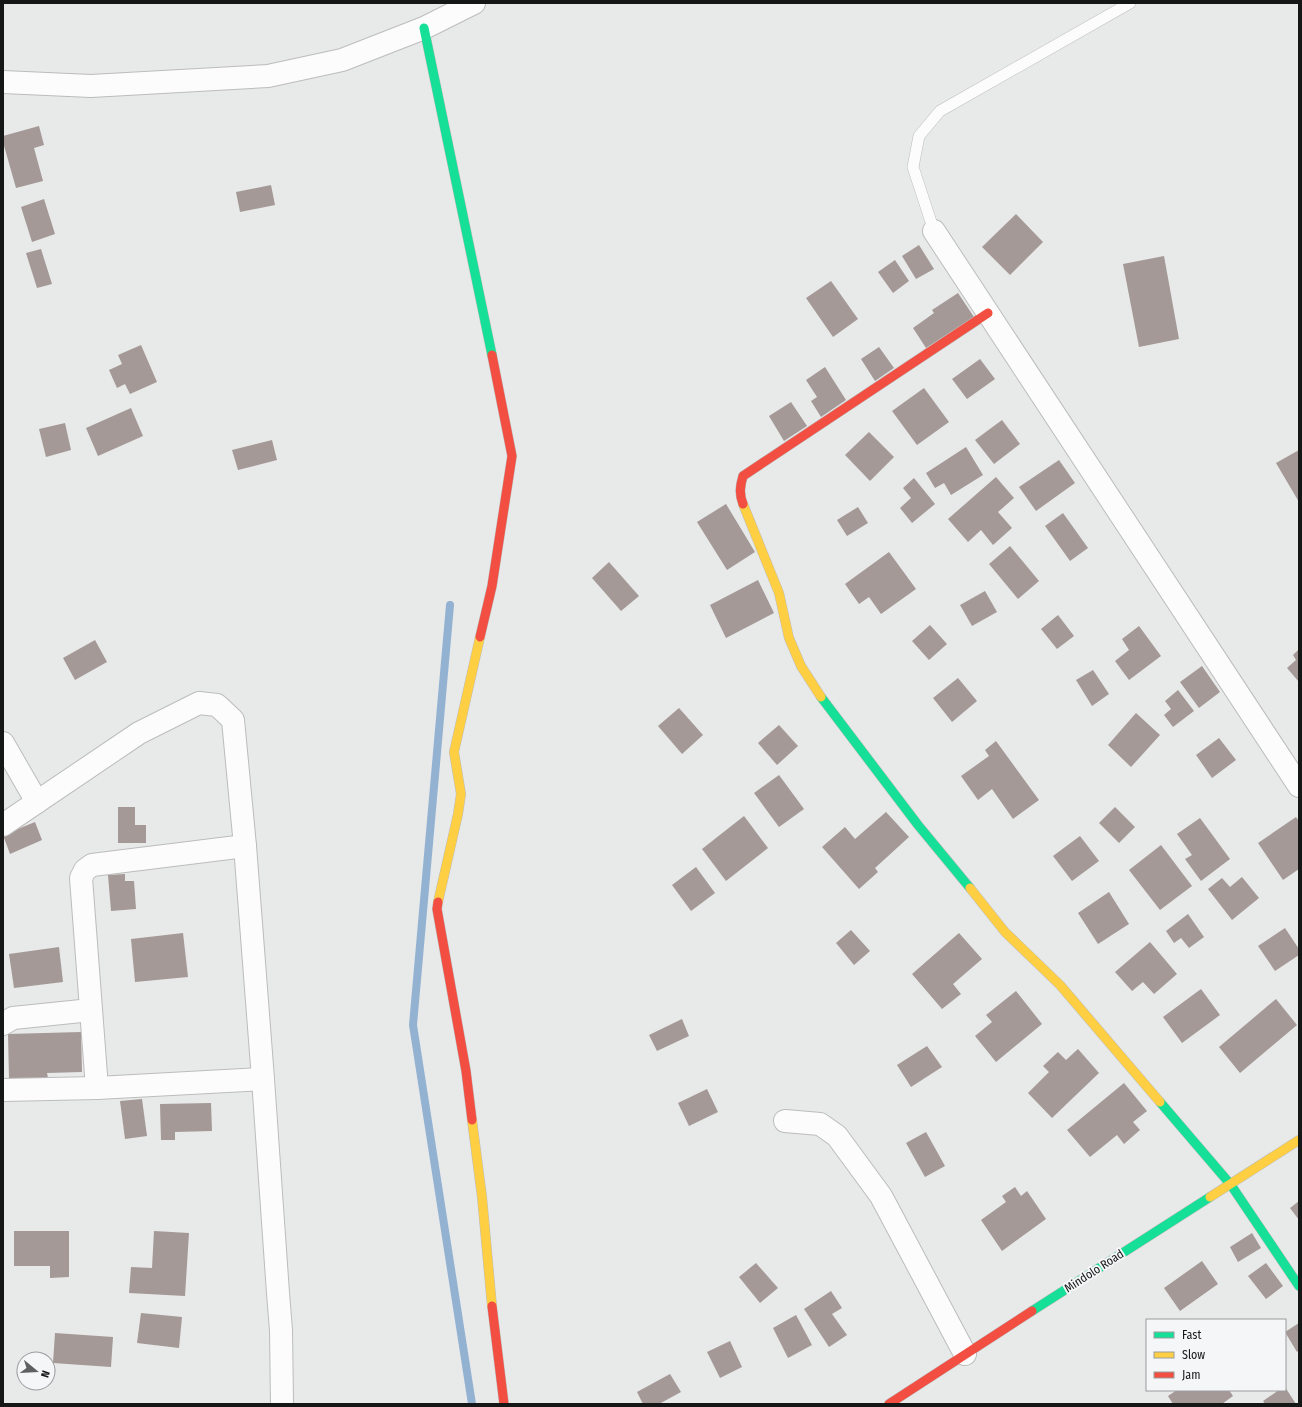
<svg xmlns="http://www.w3.org/2000/svg" width="1302" height="1407" font-family="'Fira Sans Condensed',sans-serif">
	<style>
		.lines { fill: none; stroke-linecap: round; stroke-linejoin: round }
		.stream { stroke: #93b2d2; stroke-width: 8 }
		.building { fill: #a49996 }
		.lane-casing { stroke: #bcbcbc; stroke-width: 12 }
		.street-casing { stroke: #bcbcbc; stroke-width: 24 }
		.fast-casing { stroke: #bcbcbc; stroke-width: 10 }
		.slow-casing { stroke: #bcbcbc; stroke-width: 10 }
		.jam-casing { stroke: #bcbcbc; stroke-width: 10 }
		.lane { stroke: #fcfcfc; stroke-width: 11 }
		.street { stroke: #fcfcfc; stroke-width: 22 }
		.fast { stroke: #16e098; stroke-width: 9 }
		.slow { stroke: #ffcf43; stroke-width: 9 }
		.jam { stroke: #f24e42; stroke-width: 9 }
		.labels { text-anchor: middle; stroke-width: 4; stroke-linejoin: round; paint-order: stroke }
		.street-label { font-size: 12px; fill: #151616; stroke: #f4f6f7 }
	</style>
	<rect width="100%" height="100%" fill="#e8e9e9"/>
	<g class="lines">
		<!-- stream -->
		<path class="stream" d="M450,605L413,1025L472,1404"/>
	</g>
	<!-- building -->
	<g class="building">
		<path d="M39,126L44,145L34,148L43,181L16,188L3,142V136Z"/>
		<path d="M271,185L275,205L240,212L236,192Z"/>
		<path d="M44,199L55,234L32,242L21,207Z"/>
		<path d="M1016,214L1043,242L1010,275L982,247Z"/>
		<path d="M919,245L934,269L916,279L902,256Z"/>
		<path d="M41,249L52,284L37,288L26,253Z"/>
		<path d="M1164,256L1179,339L1139,347L1123,264Z"/>
		<path d="M895,260L909,281L893,293L878,272Z"/>
		<path d="M831,281L858,319L833,337L806,298Z"/>
		<path d="M958,293L974,317L926,348L913,328L934,313L932,310Z"/>
		<path d="M141,345L157,382L130,394L125,384L117,388L109,370L122,364L118,355Z"/>
		<path d="M879,347L894,368L875,381L861,359Z"/>
		<path d="M980,359L995,379L967,399L952,379Z"/>
		<path d="M825,367L846,400L821,417L811,401L817,397L806,380Z"/>
		<path d="M924,388L949,422L917,445L892,411Z"/>
		<path d="M791,402L807,426L784,441L769,416Z"/>
		<path d="M131,408L143,436L98,456L86,428Z"/>
		<path d="M1002,420L1020,444L994,464L975,440Z"/>
		<path d="M65,423L71,450L46,457L39,429Z"/>
		<path d="M869,432L894,457L870,481L845,455Z"/>
		<path d="M272,440L277,460L238,470L232,450Z"/>
		<path d="M966,447L983,475L951,495L944,483L935,488L926,473Z"/>
		<path d="M1299,450V502L1276,463Z"/>
		<path d="M1059,460L1075,483L1036,511L1019,487Z"/>
		<path d="M996,477L1014,498L998,512L1012,528L993,545L981,530L968,542L948,519Z"/>
		<path d="M914,478L935,504L912,523L900,508L911,498L903,488Z"/>
		<path d="M726,504L755,552L727,570L697,522Z"/>
		<path d="M858,507L868,523L847,536L837,520Z"/>
		<path d="M1063,513L1088,548L1070,561L1045,526Z"/>
		<path d="M1010,546L1039,581L1018,599L989,564Z"/>
		<path d="M889,552L916,589L881,614L869,597L859,604L845,584Z"/>
		<path d="M609,562L639,596L621,611L592,578Z"/>
		<path d="M758,580L774,613L726,638L710,605Z"/>
		<path d="M985,591L997,612L972,626L960,605Z"/>
		<path d="M1058,615L1074,636L1057,649L1041,629Z"/>
		<path d="M930,625L947,644L929,660L912,641Z"/>
		<path d="M1139,626L1161,656L1129,680L1115,661L1129,650L1122,639Z"/>
		<path d="M95,640L107,662L75,680L63,658Z"/>
		<path d="M1299,649V682L1287,668L1296,660L1293,655Z"/>
		<path d="M1202,666L1220,692L1199,708L1180,682Z"/>
		<path d="M1093,670L1109,694L1092,706L1076,680Z"/>
		<path d="M958,678L977,701L952,722L933,698Z"/>
		<path d="M1178,690L1194,711L1173,727L1164,715L1171,709L1165,701Z"/>
		<path d="M679,708L703,735L682,754L658,726Z"/>
		<path d="M1136,713L1160,735L1131,767L1108,745Z"/>
		<path d="M779,725L798,746L777,765L758,743Z"/>
		<path d="M1219,738L1236,760L1212,778L1196,755Z"/>
		<path d="M996,741L1039,800L1013,819L992,789L978,800L961,776L989,756L985,750Z"/>
		<path d="M779,775L804,809L779,827L754,793Z"/>
		<path d="M118,807H135V825H146V843H118Z"/>
		<path d="M1115,807L1135,827L1119,843L1099,823Z"/>
		<path d="M886,812L909,837L875,868L878,872L859,889L822,847L845,827L855,839Z"/>
		<path d="M744,816L768,848L726,881L702,849Z"/>
		<path d="M1296,817L1299,821V869L1283,880L1258,843Z"/>
		<path d="M1200,818L1230,859L1201,881L1185,859L1192,855L1177,834Z"/>
		<path d="M35,822L42,840L10,854L3,835Z"/>
		<path d="M1080,836L1099,861L1072,881L1053,856Z"/>
		<path d="M1161,845L1192,886L1160,910L1129,870Z"/>
		<path d="M696,867L715,893L691,911L672,885Z"/>
		<path d="M125,874V881H134L136,909L111,911L108,875Z"/>
		<path d="M1242,877L1259,898L1232,920L1208,889L1222,878L1230,887Z"/>
		<path d="M1109,892L1129,924L1098,944L1078,913Z"/>
		<path d="M1188,914L1204,937L1189,948L1181,938L1174,943L1166,931Z"/>
		<path d="M1285,928L1299,949V955L1275,971L1258,946Z"/>
		<path d="M851,930L870,951L854,965L836,943Z"/>
		<path d="M183,933L188,977L135,982L131,939Z"/>
		<path d="M959,933L982,959L953,984L961,994L942,1009L912,974Z"/>
		<path d="M1150,942L1177,974L1154,994L1143,982L1132,991L1115,972Z"/>
		<path d="M59,947L63,982L14,988L9,954Z"/>
		<path d="M1201,989L1220,1015L1182,1043L1163,1017Z"/>
		<path d="M1016,991L1042,1024L996,1062L975,1036L992,1022L986,1015Z"/>
		<path d="M1276,999L1297,1025L1240,1073L1219,1047Z"/>
		<path d="M682,1019L689,1036L657,1051L649,1035Z"/>
		<path d="M81,1032L82,1072L47,1073L48,1078L9,1079L8,1034Z"/>
		<path d="M927,1046L942,1067L911,1087L897,1065Z"/>
		<path d="M1078,1049L1099,1073L1052,1118L1028,1093L1049,1072L1043,1066L1058,1052L1066,1060Z"/>
		<path d="M1124,1083L1147,1111L1133,1122L1140,1130L1124,1144L1117,1135L1090,1157L1067,1130Z"/>
		<path d="M707,1089L718,1112L689,1126L678,1103Z"/>
		<path d="M142,1099L147,1136L125,1139L120,1101Z"/>
		<path d="M211,1103L212,1131L175,1132V1140H161L160,1104Z"/>
		<path d="M926,1132L945,1166L925,1177L906,1143Z"/>
		<path d="M1015,1187L1021,1196L1027,1191L1046,1219L1002,1251L981,1220L1006,1202L1002,1196Z"/>
		<path d="M1299,1201V1220L1290,1208Z"/>
		<path d="M14,1231H69V1277L50,1278V1266H14Z"/>
		<path d="M154,1231L189,1233L185,1296L129,1293L131,1267L152,1268Z"/>
		<path d="M1252,1233L1261,1248L1238,1262L1230,1247Z"/>
		<path d="M1202,1261L1218,1284L1180,1311L1164,1288Z"/>
		<path d="M756,1263L778,1288L760,1303L739,1277Z"/>
		<path d="M1266,1263L1283,1286L1266,1299L1248,1276Z"/>
		<path d="M831,1291L842,1308L832,1314L847,1335L829,1347L804,1309Z"/>
		<path d="M141,1313L182,1317L179,1348L137,1343Z"/>
		<path d="M796,1315L812,1345L788,1358L773,1328Z"/>
		<path d="M1299,1323V1350L1297,1352L1285,1332Z"/>
		<path d="M55,1333L113,1337L111,1367L53,1363Z"/>
		<path d="M730,1341L742,1367L720,1378L707,1352Z"/>
		<path d="M670,1374L681,1392L659,1404H643L637,1392Z"/>
		<path d="M1285,1387L1296,1404H1265L1263,1401L1279,1390H1285Z"/>
		<path d="M1177,1390H1229L1233,1396L1222,1404H1173L1168,1396Z"/>
	</g>
	<g class="lines">
		<!-- lane casing -->
		<g class="lane-casing">
			<path id="lane" d="M934,231L913,167L919,136L940,111L1130,3"/>
		</g>
		<!-- street casing -->
		<g class="street-casing">
			<g id="street">
				<path d="M3,82L91,86L268,76L342,60L424,28L474,3"/>
				<path d="M934,231L1299,786"/>
				<path d="M3,743L37,802"/>
				<path d="M3,825L139,733L199,703L217,705L233,720L245,846L263,1079"/>
				<path d="M3,1024L13,1018L91,1010"/>
				<path d="M97,1088L81,878L85,870L92,865L245,846"/>
				<path d="M3,1090L97,1088L263,1079L278,1293L281,1330L282,1404"/>
				<path d="M785,1121L820,1124L837,1136L881,1196L965,1354"/>
			</g>
		</g>
		<!-- fast casing -->
		<g class="fast-casing">
			<g id="fast">
				<path d="M424,28L492,355"/>
				<path d="M821,697L918,825L970,888"/>
				<path d="M1160,1102L1231,1185L1299,1286"/>
				<path d="M1032,1311L1210,1197"/>
			</g>
		</g>
		<!-- slow casing -->
		<g class="slow-casing">
			<g id="slow">
				<path d="M743,504L779,593L789,638L801,666L821,697"/>
				<path d="M970,888L1005,932L1060,985L1160,1102"/>
				<path d="M438,902L458,814L461,794L454,752L480,637"/>
				<path d="M472,1120L482,1197L492,1306"/>
				<path d="M1210,1197L1299,1140"/>
			</g>
		</g>
		<!-- jam casing -->
		<g class="jam-casing">
			<g id="jam">
				<path d="M743,504C739,494 740,486 743,476L988,313"/>
				<path d="M480,637L492,586L512,456L492,355"/>
				<path d="M438,902L437,909L466,1071L472,1120"/>
				<path d="M492,1306L504,1404"/>
				<path d="M889,1404L1032,1311"/>
			</g>
		</g>
		<!-- lane -->
		<use href="#lane" class="lane"/>
		<!-- street -->
		<use href="#street" class="street"/>
		<!-- fast -->
		<use href="#fast" class="fast"/>
		<!-- slow -->
		<use href="#slow" class="slow"/>
		<!-- jam -->
		<use href="#jam" class="jam"/>
	</g>
	<g class="labels">
		<!-- street labels -->
		<g class="street-label">
			<text transform="translate(1094 1271) rotate(-33)" y="4">Mindolo Road</text>
		</g>
	</g>
	<!-- border -->
	<rect width="1302" height="1407" fill="none" stroke="#151616" stroke-width="8"/>
	<!-- legend -->
	<rect x="1146" y="1319" width="140" height="72" fill="#f4f6f7" stroke="#9b9c9d"/>
	<rect x="1154" y="1332" width="20" height="6" fill="#16e098" stroke="#9b9c9d"/>
	<text x="1182" y="1339" font-size="12" fill="#151616">Fast</text>
	<rect x="1154" y="1352" width="20" height="6" fill="#ffcf43" stroke="#9b9c9d"/>
	<text x="1182" y="1359" font-size="12" fill="#151616">Slow</text>
	<rect x="1154" y="1372" width="20" height="6" fill="#f24e42" stroke="#9b9c9d"/>
	<text x="1182" y="1379" font-size="12" fill="#151616">Jam</text>
	<!-- north arrow -->
	<g transform="translate(36 1371) rotate(108)"><circle r="19" fill="#f4f6f7" stroke="#9b9c9d"/>
	<path d="M0-3L7 15L0 10L-7 15Z" fill="#5f6060"/>
	<text y="-6" font-size="11" font-weight="bold" text-anchor="middle" fill="#151616">N</text>
	</g>
</svg>
